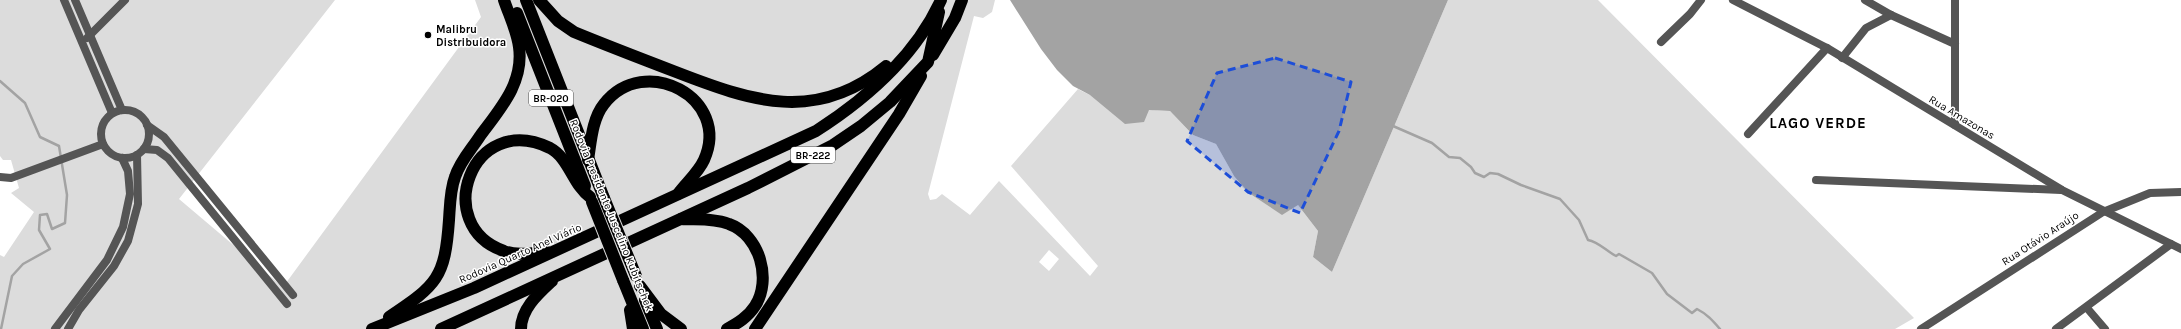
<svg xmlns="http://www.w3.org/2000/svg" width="2181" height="329" font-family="Karla,sans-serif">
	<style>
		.green { fill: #dcdcdc; fill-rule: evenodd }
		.water { fill: #a3a3a3 }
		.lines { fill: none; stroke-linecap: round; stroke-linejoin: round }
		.stream { stroke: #a3a3a3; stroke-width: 2.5 }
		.highway-casing { stroke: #dbdbdb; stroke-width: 14 }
		.minor { stroke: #555; stroke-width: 8 }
		.highway { stroke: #000; stroke-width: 12 }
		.highway-bridge-casing { stroke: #dbdbdb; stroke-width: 14; stroke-linecap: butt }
		.highway-bridge { stroke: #000; stroke-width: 12 }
		.marked { fill: #1d4ed8; fill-opacity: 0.2; stroke: #1d4ed8; stroke-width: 3; stroke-dasharray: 8 5; stroke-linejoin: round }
		.poi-dot { fill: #000; stroke: #fff; stroke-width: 1.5 }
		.labels { text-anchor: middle; stroke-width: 3; stroke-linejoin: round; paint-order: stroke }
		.shield { fill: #fff; stroke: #4c4c4c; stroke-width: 1 }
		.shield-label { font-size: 10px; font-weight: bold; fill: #000 }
		.poi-label { font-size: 11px; font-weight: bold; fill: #000; stroke: #fff; text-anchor: start }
		.street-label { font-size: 11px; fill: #000; stroke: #fff }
		.district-label { font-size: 15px; font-weight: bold; letter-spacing: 1px; fill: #000; stroke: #fff }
	</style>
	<rect width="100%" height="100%" fill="#fff"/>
	<!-- green -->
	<path class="green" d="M0,0H335L179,199L283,287L481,17L475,0H995L992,12L983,18L974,16L928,194L930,200L936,199L942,194L970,215L999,181L1090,276L1098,266L1011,166L1078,89C1105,104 1140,110 1170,111L1193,135L1216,144L1234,176L1298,205L1318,231L1313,257L1332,272L1448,0H1598L1914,318L1895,329H0V255L4,257L34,212L11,193L19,188L11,160H3L0,156ZM1049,250L1059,259L1049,271L1039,262Z"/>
	<!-- water -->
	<path class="water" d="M1010,0H1448L1332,272L1313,257L1318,231L1298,205L1282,215L1249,193L1234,176L1216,144L1193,135L1170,111L1149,110L1144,122L1125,124L1090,95L1073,86L1057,70L1041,49Z"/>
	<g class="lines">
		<!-- stream -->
		<g class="stream">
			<path d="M0,81L25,103L40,137L59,146L67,195L65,223L52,229L47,214L40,215L39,230L50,249L23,264L12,276L1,329"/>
			<path d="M1393,126L1432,143L1449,157L1460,158L1471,167L1475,173L1484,177L1490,173L1498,174L1521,185L1560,199L1579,220L1588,240C1599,242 1606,251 1616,256L1619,254L1652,273L1667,294L1692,313L1697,309C1707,314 1713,321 1720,329"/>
		</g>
		<!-- highway casing -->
		<g class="highway-casing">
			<g id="highway">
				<path d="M526,0L604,198"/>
				<path d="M539,0L558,21L574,32C608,46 642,59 676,72C751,101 816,124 886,66"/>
				<path d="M517,13L585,186"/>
				<path d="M933,55L955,18L962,0"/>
				<path d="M588,160C591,142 592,119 604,104C644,52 732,98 704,160C698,173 686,183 678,194"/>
				<path d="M681,219C696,220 714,218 729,224C760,235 772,280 755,306C748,317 738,323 727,329"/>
				<path d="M547,252C533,253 517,256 504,251C431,226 471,110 550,148C569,158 573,185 590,197"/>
				<path d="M623,280L643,329"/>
				<path d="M640,286L661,314L681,329"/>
				<path d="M645,300L657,329"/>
				<path d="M630,310L633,329"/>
				<path d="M389,317C437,285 445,278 449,220C450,206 450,190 455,177C460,161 471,150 480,136C500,109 524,83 519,47C517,31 509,15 504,0"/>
				<path d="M372,329L474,288L816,131C866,99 916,55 941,0"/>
				<path d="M441,329L748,188L833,145L861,126L890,102L928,62L939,12"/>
				<path d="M521,329C521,309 538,294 552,281"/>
				<path d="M755,329L899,114L921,76"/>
			</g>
		</g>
		<!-- minor -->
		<g class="minor">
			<path d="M64,0L112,113"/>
			<path d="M75,0L122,110"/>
			<path d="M1733,0L1827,48L2062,190L2181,249"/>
			<path d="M1865,0L1891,15L1955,44"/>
			<path d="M1955,0V125"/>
			<path d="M87,38L125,0"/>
			<path d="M1661,42L1690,14L1701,0"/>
			<path d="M1842,58L1866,28L1891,15"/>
			<circle cx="125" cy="134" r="24"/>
			<path d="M147,125L164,137L293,295"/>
			<path d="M1748,134L1827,48"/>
			<path d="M144,149L157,150L168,158L287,304"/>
			<path d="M0,177L11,178L103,144"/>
			<path d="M1816,180L2061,190"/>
			<path d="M2087,308L2105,329"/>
			<path d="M55,329L107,260L123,227L130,194L128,171L122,158"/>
			<path d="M68,329L79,310L114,266L128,241L138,204L137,155"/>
			<path d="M1921,329L2103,212L2150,193L2181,192"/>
			<path d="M2056,329L2171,244"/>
		</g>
		<!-- highway -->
		<use href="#highway" class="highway"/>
		<!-- highway-bridge casing -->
		<g class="highway-bridge-casing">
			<g id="highway-bridge">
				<path d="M604,198L636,276"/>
				<path d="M592,202L623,280"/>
			</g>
		</g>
		<!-- highway-bridge -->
		<use href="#highway-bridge" class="highway-bridge"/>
	</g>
	<!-- marked area -->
	<path class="marked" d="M1275,58L1351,82L1339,131L1300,213L1248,192L1187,141L1217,73Z"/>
	<!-- markers -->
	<circle class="poi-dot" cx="428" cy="35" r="4"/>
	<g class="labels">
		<!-- shield labels -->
		<g class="shield">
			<rect x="529" y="90" width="44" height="16" rx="3"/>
			<rect x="791" y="147" width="44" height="16" rx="3"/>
		</g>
		<g class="shield-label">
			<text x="551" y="102">BR-020</text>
			<text x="813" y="159">BR-222</text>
		</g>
		<!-- poi labels -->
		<g class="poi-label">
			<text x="436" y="33">Malibru<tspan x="436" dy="13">Distribuidora</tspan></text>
		</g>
		<!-- street labels -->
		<g class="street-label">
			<text transform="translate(1962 117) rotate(31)" y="4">Rua Amazonas</text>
			<text transform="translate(612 215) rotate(68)" y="4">Rodovia Presidente Juscelino Kubitschek</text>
			<text transform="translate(2040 238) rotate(-33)" y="4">Rua Otávio Araújo</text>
			<text transform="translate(520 253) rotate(-24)" y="4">Rodovia Quarto Anel Viário</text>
		</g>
		<!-- district labels -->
		<g class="district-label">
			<text x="1818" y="128">LAGO VERDE</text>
		</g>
	</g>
</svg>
